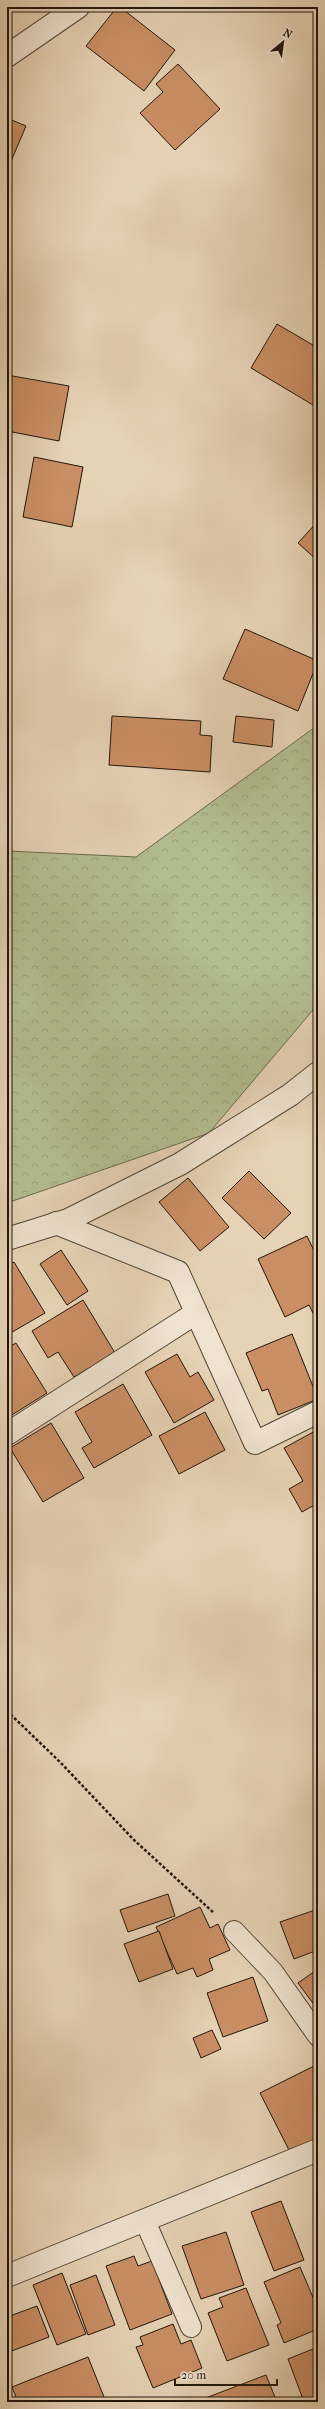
<svg xmlns="http://www.w3.org/2000/svg" width="325" height="2409" font-family="'IM FELL French Canon',serif">
	<style>
		.forest { fill: url(#forest-crowns); stroke: #6a6a4e }
		.building { fill: #c98e64; stroke: #22160c }
		.lines { fill: none; stroke-linecap: round; stroke-linejoin: round }
		.lane-casing { stroke: #534536; stroke-width: 22 }
		.street-casing { stroke: #534536; stroke-width: 24 }
		.path { stroke: #22160c; stroke-width: 2.5; stroke-dasharray: 3 2; stroke-linecap: butt }
		.lane { stroke: #efe2cf; stroke-width: 20 }
		.street { stroke: #efe2cf; stroke-width: 22 }
	</style>
	<defs>
		<pattern id="forest-crowns" width="20" height="18" patternUnits="userSpaceOnUse"><rect width="20" height="18" fill="#b2bd90"/><path d="M2 6a3 3 0 1 1 6 0M12 15a3 3 0 1 1 6 0" fill="none" stroke="#99a27b"/></pattern>
	</defs>
	<rect width="100%" height="100%" fill="#e6d2b5"/>
	<filter id="stains"><feTurbulence type="fractalNoise" baseFrequency=".005" numOctaves="4"/><feColorMatrix values="0 0 0 0 .2 0 0 0 0 .09 0 0 0 0 .02 0 0 0 .5 -.17"/></filter>
	<radialGradient id="worn" r=".72"><stop offset=".6" stop-color="#630" stop-opacity="0"/><stop offset="1" stop-color="#630" stop-opacity=".3"/></radialGradient>
	<!-- forest -->
	<path class="forest" d="M318,725V1004L209,1133L7,1203V851L136,857Z"/>
	<!-- building -->
	<g class="building">
		<path d="M117,7H120L175,50L144,91L86,46Z"/>
		<path d="M178,64L220,109L175,150L140,113L163,92L156,84Z"/>
		<path d="M7,118L26,126L9,166L7,165Z"/>
		<path d="M277,324L318,348V408L251,368Z"/>
		<path d="M7,375L69,386L59,441L7,431Z"/>
		<path d="M34,457L83,467L72,527L23,517Z"/>
		<path d="M318,521V561L298,543Z"/>
		<path d="M245,629L318,661L298,711L223,679Z"/>
		<path d="M112,716L201,721L200,735L212,736L210,772L109,765Z"/>
		<path d="M236,716L274,720L272,747L233,742Z"/>
		<path d="M249,1171L291,1213L264,1239L222,1198Z"/>
		<path d="M188,1178L229,1227L200,1251L159,1202Z"/>
		<path d="M307,1236L318,1259V1313L314,1315L309,1305L285,1317L258,1259Z"/>
		<path d="M61,1250L88,1291L67,1305L40,1264Z"/>
		<path d="M14,1262L45,1313L7,1335V1266Z"/>
		<path d="M83,1300L115,1353L74,1377L58,1352L48,1358L32,1331Z"/>
		<path d="M292,1334L318,1399L278,1415L268,1389L262,1391L246,1353Z"/>
		<path d="M16,1343L47,1393L7,1418V1348Z"/>
		<path d="M177,1354L190,1377L198,1372L214,1400L174,1423L145,1372Z"/>
		<path d="M123,1384L152,1435L94,1468L82,1448L92,1442L75,1412Z"/>
		<path d="M205,1412L225,1450L179,1474L159,1436Z"/>
		<path d="M51,1423L84,1478L43,1502L10,1448Z"/>
		<path d="M315,1431L318,1436V1503L302,1512L289,1489L303,1481L284,1448Z"/>
		<path d="M7,1510L12,1517L7,1520Z"/>
		<path d="M168,1894L175,1916L128,1932L120,1910Z"/>
		<path d="M200,1907L210,1928L218,1924L230,1950L209,1959L213,1970L197,1977L193,1968L177,1974L156,1927Z"/>
		<path d="M318,1909V1950L294,1959L280,1922Z"/>
		<path d="M159,1931L173,1969L139,1982L124,1944Z"/>
		<path d="M315,1971L318,1975V2010L298,1983Z"/>
		<path d="M253,1977L268,2021L223,2037L207,1993Z"/>
		<path d="M212,2030L221,2049L201,2058L193,2038Z"/>
		<path d="M318,2064V2140L291,2154L260,2093Z"/>
		<path d="M281,2201L304,2260L274,2271L251,2212Z"/>
		<path d="M226,2232L244,2285L201,2299L182,2246Z"/>
		<path d="M134,2256L138,2266L152,2261L172,2314L130,2330L106,2266Z"/>
		<path d="M300,2267L318,2309V2329L284,2343L277,2325L281,2323L264,2282Z"/>
		<path d="M62,2273L86,2334L57,2345L33,2285Z"/>
		<path d="M96,2275L115,2325L88,2335L70,2285Z"/>
		<path d="M246,2288L269,2345L227,2361L208,2313L223,2307L219,2298Z"/>
		<path d="M37,2306L49,2337L9,2352L7,2346V2317Z"/>
		<path d="M173,2324L181,2344L191,2340L202,2368L153,2388L136,2347L143,2345L140,2337Z"/>
		<path d="M318,2347V2402H304L288,2359Z"/>
		<path d="M88,2357L106,2402H18L12,2387Z"/>
		<path d="M266,2375L277,2402H195Z"/>
	</g>
	<g class="lines">
		<!-- lane casing -->
		<g class="lane-casing">
			<g id="lane">
				<path d="M234,1931L273,1972L318,2036"/>
				<path d="M145,2221L191,2327"/>
			</g>
		</g>
		<!-- street casing -->
		<g class="street-casing">
			<g id="street">
				<path d="M7,56L78,7"/>
				<path d="M56,1223L178,1272L255,1443L318,1412"/>
				<path d="M7,1239L68,1220L180,1164L290,1095L318,1073"/>
				<path d="M7,1434L196,1313"/>
				<path d="M7,2276L318,2150"/>
			</g>
		</g>
		<!-- path -->
		<path class="path" d="M7,1711L60,1762L134,1840L214,1913"/>
		<!-- lane -->
		<use href="#lane" class="lane"/>
		<!-- street -->
		<use href="#street" class="street"/>
	</g>
	<!-- margin -->
	<rect width="325" height="2409" fill="none" stroke="#e6d2b5" stroke-width="24"/>
	<rect x="8" y="8" width="309" height="2393" fill="none" stroke="#22160c" stroke-width="2"/>
	<rect x="12" y="12" width="301" height="2385" fill="none" stroke="#22160c"/>
	<!-- north arrow -->
	<g transform="translate(283 42) rotate(29)" stroke="#efe2cf" stroke-width="3" paint-order="stroke">
	<path d="M0-3L7 15L0 10L-7 15Z" fill="#22160c"/>
	<text y="-6" font-size="11" font-weight="bold" text-anchor="middle" fill="#22160c">N</text>
	</g>
	<!-- scale -->
	<path d="M175 2379v6h102v-6" fill="none" stroke="#22160c" stroke-width="2"/>
	<text x="181" y="2379" font-size="12" fill="#22160c" stroke="#efe2cf" stroke-width="3" paint-order="stroke">20 m</text>
	<rect width="100%" height="100%" filter="url(#stains)"/>
	<rect width="100%" height="100%" fill="url(#worn)"/>
</svg>
